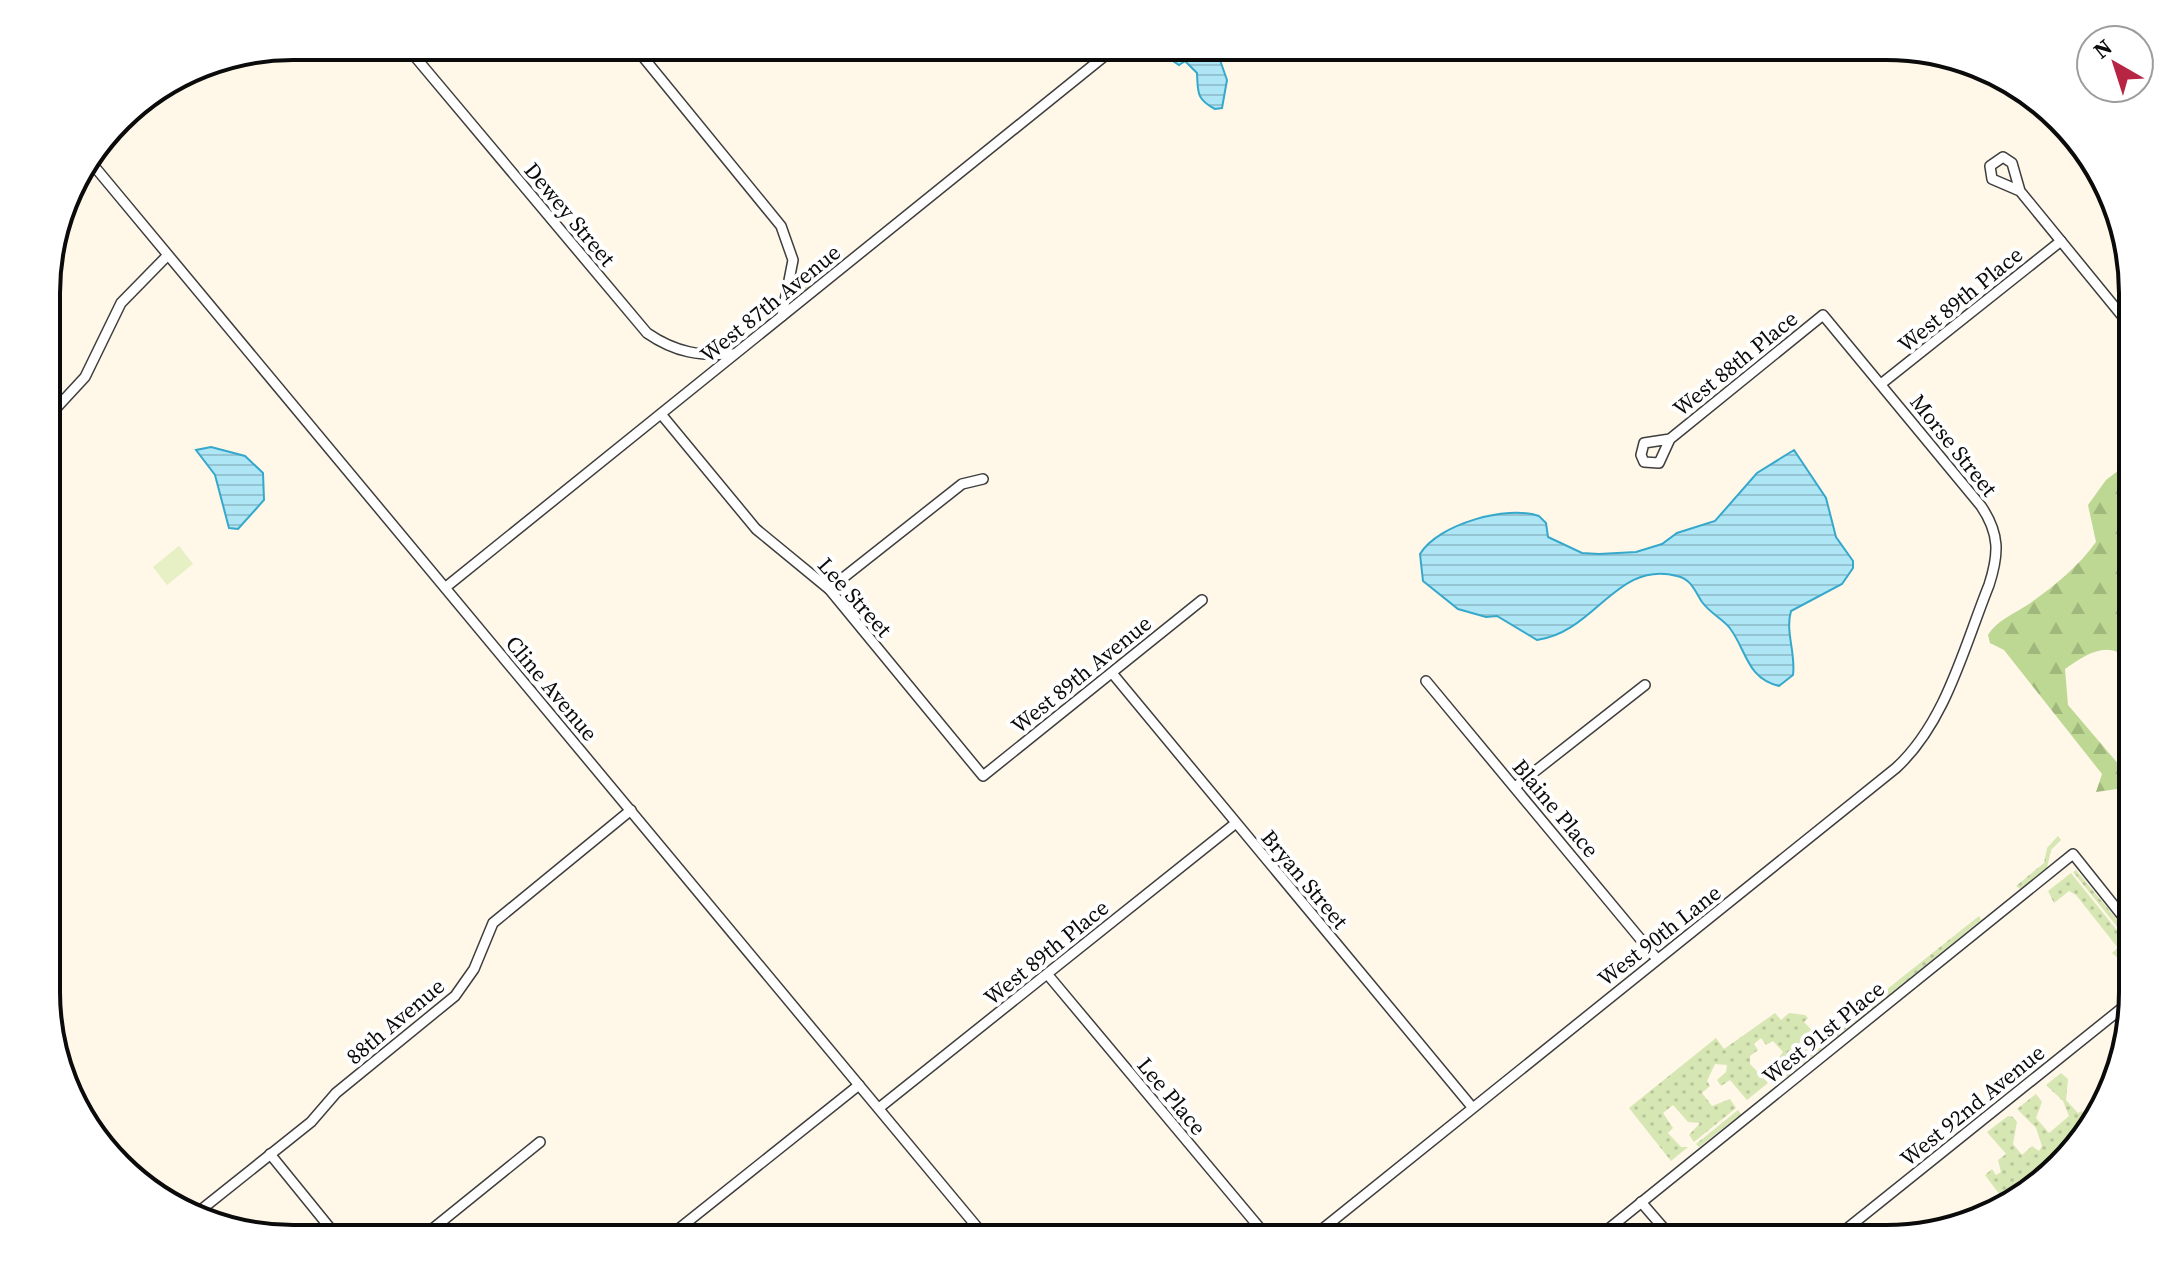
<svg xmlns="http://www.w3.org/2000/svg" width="2179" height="1285" font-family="'Source Serif 4',serif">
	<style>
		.grass { fill: url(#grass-dots) }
		.forest { fill: url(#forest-firs) }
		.pitch { fill: #e7efc5 }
		.water { fill: url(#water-rules); stroke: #36a8cb; stroke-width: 2 }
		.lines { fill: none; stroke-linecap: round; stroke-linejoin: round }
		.minor-casing { stroke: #3e3e3e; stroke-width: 12 }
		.minor { stroke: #fff; stroke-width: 9 }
		.labels { text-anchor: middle; stroke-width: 8; stroke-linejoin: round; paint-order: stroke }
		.street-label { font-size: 22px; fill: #0b0b0b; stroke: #fff }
		.rim { fill: none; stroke: #0b0b0b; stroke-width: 4 }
	</style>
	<defs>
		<pattern id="grass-dots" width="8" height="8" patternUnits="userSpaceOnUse" patternTransform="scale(2)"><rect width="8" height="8" fill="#d7e7b4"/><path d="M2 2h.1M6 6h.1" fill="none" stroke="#b7c599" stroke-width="1.8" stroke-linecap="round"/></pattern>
		<pattern id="forest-firs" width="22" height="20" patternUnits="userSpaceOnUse" patternTransform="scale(2)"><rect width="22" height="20" fill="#bdd893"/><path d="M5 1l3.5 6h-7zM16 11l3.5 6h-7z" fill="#a1b87d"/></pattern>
		<pattern id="water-rules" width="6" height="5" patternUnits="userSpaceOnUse" patternTransform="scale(2)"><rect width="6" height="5" fill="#aee6f5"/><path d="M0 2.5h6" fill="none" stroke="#94c4d1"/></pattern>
	</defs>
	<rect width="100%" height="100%" fill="#fff7e8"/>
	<!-- grass -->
	<g class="grass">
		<path d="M799,276L809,280L811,287L792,302Z"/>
		<path d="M2058,836L2061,840L2051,850L2047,868L2020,889L2016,886L2044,863L2047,848Z"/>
		<path d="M2076,870L2132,938V945L2073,872Z"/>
		<path d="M2071,873L2132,949V970L2112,953L2118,948L2076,895L2069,891L2054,903L2048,891Z"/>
		<path d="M1979,916L1981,920L1885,998L1881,994Z"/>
		<path d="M1876,999L1878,1004L1837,1036L1833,1033Z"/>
		<path d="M1775,1013L1781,1020L1789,1013L1805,1015L1808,1018L1804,1022L1821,1040L1781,1072L1772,1067L1783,1052L1773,1041L1766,1045L1761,1038L1754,1044L1758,1050L1750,1056V1064L1768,1083L1747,1100L1730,1080L1721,1086L1717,1080L1726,1072L1727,1065L1715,1064L1707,1081L1710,1086L1702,1093L1712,1106L1730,1099L1736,1108L1694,1142L1689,1135L1700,1123L1688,1122L1673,1105L1663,1113L1673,1128L1668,1133L1681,1147H1688L1671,1161L1629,1108L1716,1038L1724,1049Z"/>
		<path d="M1823,1042L1825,1046L1783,1080L1780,1076Z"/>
		<path d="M2061,1073L2068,1079L2066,1100L2078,1113L2082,1111L2088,1127L2010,1206L1981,1214L2003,1199L1985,1175L1992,1169L1996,1175L2001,1172L1998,1160L2006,1154L1987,1132L2008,1116L2013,1117L2017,1122L2013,1144L2022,1155L2032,1146L2039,1151L2042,1146L2036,1128L2017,1109L2036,1094L2042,1102L2036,1118L2049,1133L2069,1116L2063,1101L2046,1085Z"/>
		<path d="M1738,1110L1741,1114L1699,1147L1696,1144Z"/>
	</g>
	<!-- forest -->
	<path class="forest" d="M2132,460V663C2111,638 2087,653 2065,669L2068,705L2132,780V801L2117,789L2096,792L2102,774L2004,650L1990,643L1988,635C1997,620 2014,614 2029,604C2053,587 2078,567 2096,542L2088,505L2106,480Z"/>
	<!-- pitch -->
	<path class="pitch" d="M179,546L193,564L167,585L153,567Z"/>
	<!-- water -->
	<g class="water">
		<path d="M1184,46H1215L1227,80L1222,108L1215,109C1196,99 1198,92 1197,73L1185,61L1179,65L1173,61Z"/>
		<path d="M211,447L245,456L263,473L264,500L238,529L229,528L215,475L196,450Z"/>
		<path d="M1794,450L1826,498L1836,537L1853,561V568L1842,584L1791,611C1785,632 1796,653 1793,675L1779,686C1746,678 1747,650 1729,627C1721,618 1710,613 1702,602C1695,591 1691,579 1677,576C1616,560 1596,632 1537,640L1497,616L1486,617L1458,609L1423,581L1420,554C1438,524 1507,505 1539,516L1546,523L1548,537L1582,553L1599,554L1636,552L1662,544L1677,533L1715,521L1757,473Z"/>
	</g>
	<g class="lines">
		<!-- minor casing -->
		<g class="minor-casing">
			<g id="minor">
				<path d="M406,46L647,333C676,353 700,356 734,354"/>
				<path d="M634,46L781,226L793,260L782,316"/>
				<path d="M89,160L987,1239"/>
				<path d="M2020,191L1992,179L1990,166L2003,157L2012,163L2020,191L2132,328"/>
				<path d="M1881,384L2061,241"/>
				<path d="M661,414L756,529L829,589L983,776L1202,600"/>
				<path d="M48,417L85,377L121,303L167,256"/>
				<path d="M446,587L1117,46"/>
				<path d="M829,589L962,484L983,479"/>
				<path d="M1112,673L1472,1107"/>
				<path d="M1426,681L1657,959"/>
				<path d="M1515,787L1645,685"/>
				<path d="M1048,975L1269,1239"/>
				<path d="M879,1108L1236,823"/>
				<path d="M270,1154L339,1239"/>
				<path d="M1641,1202L1673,1239"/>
				<path d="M197,1213L311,1122L336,1093L455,996L474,969L493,923L631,810"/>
				<path d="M420,1239L540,1142"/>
				<path d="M666,1239L859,1085"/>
				<path d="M1310,1239L1896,768C1946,722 1964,647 1989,585C1999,554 2000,534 1981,506L1823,315L1670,439L1644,443L1641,455L1644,462L1659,463L1670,439"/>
				<path d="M1596,1239L2073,854L2132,928"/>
				<path d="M1834,1239L2132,1000"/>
			</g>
		</g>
		<!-- minor -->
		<use href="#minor" class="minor"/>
	</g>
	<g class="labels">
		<!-- street labels -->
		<g class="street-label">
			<text transform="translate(570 214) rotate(50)" y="8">Dewey Street</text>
			<text transform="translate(1960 299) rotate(-39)" y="8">West 89th Place</text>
			<text transform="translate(770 303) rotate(-39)" y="8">West 87th Avenue</text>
			<text transform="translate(1735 363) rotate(-39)" y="8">West 88th Place</text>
			<text transform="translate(1954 445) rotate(51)" y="8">Morse Street</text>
			<text transform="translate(855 597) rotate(48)" y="8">Lee Street</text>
			<text transform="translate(1081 674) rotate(-39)" y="8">West 89th Avenue</text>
			<text transform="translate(552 688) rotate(50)" y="8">Cline Avenue</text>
			<text transform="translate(1556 808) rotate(50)" y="8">Blaine Place</text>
			<text transform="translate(1305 879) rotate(50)" y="8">Bryan Street</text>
			<text transform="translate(1659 935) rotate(-38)" y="8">West 90th Lane</text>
			<text transform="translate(1046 952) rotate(-39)" y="8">West 89th Place</text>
			<text transform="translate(395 1021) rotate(-40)" y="8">88th Avenue</text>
			<text transform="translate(1823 1032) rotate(-39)" y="8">West 91st Place</text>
			<text transform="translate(1172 1096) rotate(50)" y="8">Lee Place</text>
			<text transform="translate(1972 1105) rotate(-39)" y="8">West 92nd Avenue</text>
		</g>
	</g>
	<!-- crop -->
	<path d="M0 0H2179V1285H0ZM293 60H1886A233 233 0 0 1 2119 293V992A233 233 0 0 1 1886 1225H293A233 233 0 0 1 60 992V293A233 233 0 0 1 293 60Z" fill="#fff" fill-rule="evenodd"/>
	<path class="rim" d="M293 60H1886A233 233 0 0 1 2119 293V992A233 233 0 0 1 1886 1225H293A233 233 0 0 1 60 992V293A233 233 0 0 1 293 60Z"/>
	<!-- north arrow -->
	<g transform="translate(2115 64) rotate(321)"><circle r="38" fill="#ffffff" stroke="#9d9d9d" stroke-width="2"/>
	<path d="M0-6L14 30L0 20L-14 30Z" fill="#b82544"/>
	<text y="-12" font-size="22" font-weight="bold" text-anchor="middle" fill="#0b0b0b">N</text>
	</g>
</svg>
